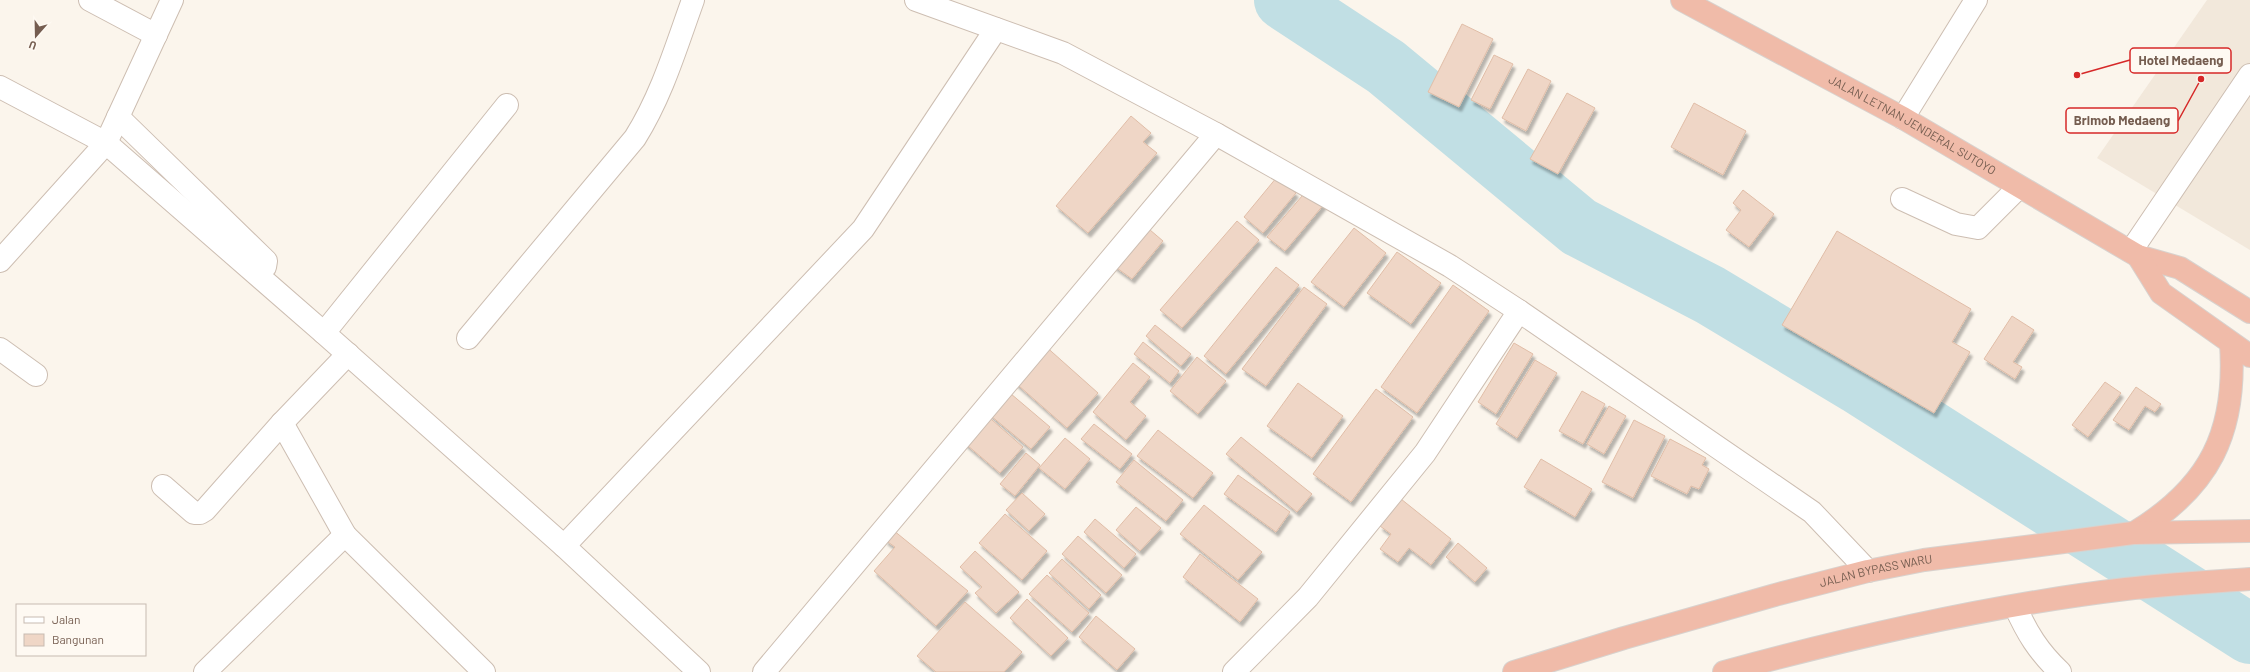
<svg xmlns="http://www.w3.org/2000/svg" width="2250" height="672" font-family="Barlow,sans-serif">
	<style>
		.residential { fill: #f2e8db }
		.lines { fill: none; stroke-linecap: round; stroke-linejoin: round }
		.river { stroke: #c1dfe4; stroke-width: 60 }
		.building { fill: #efd6c6; stroke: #e0bda7; filter: url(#shadow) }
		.minor-casing { stroke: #cdbeb2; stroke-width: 24 }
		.highway-casing { stroke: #d8d2ce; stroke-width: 24 }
		.minor { stroke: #fff; stroke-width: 22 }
		.highway { stroke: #f0bba9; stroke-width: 22 }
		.labels { text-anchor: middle; stroke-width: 3.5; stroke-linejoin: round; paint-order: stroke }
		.street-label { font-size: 12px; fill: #755d50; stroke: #fef9f2 }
		.leader { fill: none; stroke: #d62828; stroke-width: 1.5 }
		.callout-dot { fill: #d62828; stroke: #fef9f2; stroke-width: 1.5 }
		.callout { fill: #fef9f2; stroke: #d62828; stroke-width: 1.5 }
		.callout-label { font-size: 13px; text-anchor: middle; font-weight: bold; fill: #755d50 }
	</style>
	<defs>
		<filter id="shadow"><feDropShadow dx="2.5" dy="4.5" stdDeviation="1" flood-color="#0004"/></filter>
	</defs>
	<rect width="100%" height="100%" fill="#fbf5ec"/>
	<!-- residential -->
	<path class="residential" d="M2207,0H2250V250L2097,158Z"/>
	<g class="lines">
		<!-- river -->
		<path class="river" d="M1284,0L1386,67L1579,227L1710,295L1858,384L2250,634"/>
	</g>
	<!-- building -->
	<g class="building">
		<path d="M1462,24L1493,39L1459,107L1428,92Z"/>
		<path d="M1494,55L1513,64L1490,109L1471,100Z"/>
		<path d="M1528,69L1551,81L1526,131L1502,118Z"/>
		<path d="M1567,93L1595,108L1558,174L1530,159Z"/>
		<path d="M1694,103L1746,131L1723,175L1671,147Z"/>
		<path d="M1131,116L1151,133L1143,142L1157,153L1088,233L1056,206Z"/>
		<path d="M1277,177L1296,193L1263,233L1244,217Z"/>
		<path d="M1308,189L1325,203L1285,251L1267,237Z"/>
		<path d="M1743,190L1774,214L1749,247L1726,230L1741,210L1733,203Z"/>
		<path d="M1237,221L1259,240L1182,328L1160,310Z"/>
		<path d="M1143,224L1163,241L1132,279L1110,263Z"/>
		<path d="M1354,228L1386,253L1344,307L1311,282Z"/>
		<path d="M1837,231L1971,309L1952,342L1970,352L1934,413L1782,325Z"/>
		<path d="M1397,252L1441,283L1411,324L1367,293Z"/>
		<path d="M1276,267L1299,285L1226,374L1204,356Z"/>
		<path d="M1453,285L1489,311L1417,413L1381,387Z"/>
		<path d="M1304,287L1327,304L1266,386L1242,369Z"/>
		<path d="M2012,316L2034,330L2013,362L2022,367L2015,379L1984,359Z"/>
		<path d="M1155,325L1191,354L1181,366L1146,336Z"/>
		<path d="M1143,342L1179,371L1170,383L1134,354Z"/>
		<path d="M1514,343L1533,354L1496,414L1478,402Z"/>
		<path d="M1043,344L1098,393L1067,428L1011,379Z"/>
		<path d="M1197,357L1226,381L1198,414L1170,391Z"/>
		<path d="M1535,360L1557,373L1517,438L1496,424Z"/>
		<path d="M1133,363L1150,377L1130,402L1146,416L1126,440L1093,412Z"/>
		<path d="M2105,382L2121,393L2088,437L2072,425Z"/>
		<path d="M1298,383L1343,416L1312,458L1267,426Z"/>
		<path d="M2136,387L2161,404L2155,412L2145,406L2129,430L2113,420Z"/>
		<path d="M1004,388L1050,427L1031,449L985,411Z"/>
		<path d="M1376,389L1413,417L1351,502L1313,474Z"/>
		<path d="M1582,391L1605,404L1583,444L1559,431Z"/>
		<path d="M1609,406L1626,416L1604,454L1587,444Z"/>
		<path d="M984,413L1023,447L1000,473L961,440Z"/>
		<path d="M1634,420L1665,436L1633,498L1602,482Z"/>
		<path d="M1094,424L1132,454L1120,469L1081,439Z"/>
		<path d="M1158,430L1213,473L1193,498L1137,456Z"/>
		<path d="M1241,437L1312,494L1297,512L1226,454Z"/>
		<path d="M1065,438L1090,459L1065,489L1039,468Z"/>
		<path d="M1670,439L1706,458L1702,465L1709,469L1699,489L1691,486L1687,494L1651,476Z"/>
		<path d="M1026,453L1040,465L1015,496L1000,484Z"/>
		<path d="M1541,459L1592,489L1575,517L1524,487Z"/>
		<path d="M1134,460L1183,500L1166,521L1116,482Z"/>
		<path d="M1238,475L1290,512L1276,532L1224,494Z"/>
		<path d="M1022,493L1045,514L1029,531L1006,510Z"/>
		<path d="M1401,499L1451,539L1431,565L1409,548L1398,562L1380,549L1391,534L1380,526Z"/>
		<path d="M1204,505L1262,552L1238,580L1180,534Z"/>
		<path d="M1136,507L1161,528L1140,551L1116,530Z"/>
		<path d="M1005,514L1047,551L1022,580L979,543Z"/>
		<path d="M1095,519L1136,554L1124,568L1084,532Z"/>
		<path d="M893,530L968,591L936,626L874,571L895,547L885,540Z"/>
		<path d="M1078,536L1122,575L1106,593L1062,554Z"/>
		<path d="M1458,543L1487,568L1475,582L1446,557Z"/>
		<path d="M975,551L1019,592L996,613L975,593L982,587L960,567Z"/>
		<path d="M1200,554L1258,599L1240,622L1183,577Z"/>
		<path d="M1062,559L1101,595L1089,609L1049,573Z"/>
		<path d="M1047,575L1089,613L1072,632L1029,594Z"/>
		<path d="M1027,599L1068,638L1051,656L1010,618Z"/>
		<path d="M965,602L1022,652L1004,672H936L917,656Z"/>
		<path d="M1096,616L1135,649L1117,670L1079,637Z"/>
	</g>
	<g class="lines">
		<!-- minor casing -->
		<g class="minor-casing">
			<g id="minor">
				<path d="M90,0L156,35"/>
				<path d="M916,0L1063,53L1216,134L1450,266L1519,311L1812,512L1868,571"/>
				<path d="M0,87L106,143L324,333L564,546L699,672"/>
				<path d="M118,117L266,261L265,267L257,274"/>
				<path d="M1903,118L1976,0"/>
				<path d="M1902,199L1956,224L1978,228L2019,187"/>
				<path d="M2131,251L2250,75"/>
				<path d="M0,261L106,143L172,0"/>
				<path d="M324,333L507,105"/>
				<path d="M468,338L635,138C662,95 676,47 693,0"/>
				<path d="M0,349L36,375"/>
				<path d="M282,423L345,535L484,672"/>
				<path d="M163,486L194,513H200L205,510L282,423L348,354"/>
				<path d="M564,546L863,229L996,29"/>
				<path d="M2015,606C2027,633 2038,651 2060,672"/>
				<path d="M205,672L345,535"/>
				<path d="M764,672L1216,134"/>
				<path d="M1234,672L1308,597L1425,453L1519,311"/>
			</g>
		</g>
		<!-- highway casing -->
		<g class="highway-casing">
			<g id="highway">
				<path id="s1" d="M1682,0L1903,118L2138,256L2180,268L2250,312"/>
				<path d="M2138,256L2161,293L2250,356"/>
				<path d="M2134,533C2210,487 2237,432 2231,344"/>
				<path id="s2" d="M1514,672L1624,638L1775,595L1868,571L1924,560L2133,533L2250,531"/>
				<path d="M1724,672C1856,636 1991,605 2126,589C2167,584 2209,582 2250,579"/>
			</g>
		</g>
		<!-- minor -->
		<use href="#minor" class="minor"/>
		<!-- highway -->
		<use href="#highway" class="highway"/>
	</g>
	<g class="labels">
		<!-- street labels -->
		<g class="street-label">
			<text dy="4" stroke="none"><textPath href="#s1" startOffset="262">JALAN LETNAN JENDERAL SUTOYO</textPath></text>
			<text dy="4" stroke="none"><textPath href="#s2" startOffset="376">JALAN BYPASS WARU</textPath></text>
		</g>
	</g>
	<!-- callouts -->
	<path class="leader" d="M2077 75L2130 60M2201 79L2178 121"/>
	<g class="callout-dot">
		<circle cx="2077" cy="75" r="4"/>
		<circle cx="2201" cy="79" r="4"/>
	</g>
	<g class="callout">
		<rect x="2130" y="48" width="101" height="25" rx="4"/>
		<rect x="2066" y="108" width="112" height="25" rx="4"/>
	</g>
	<g class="callout-label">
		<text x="2181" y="65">Hotel Medaeng</text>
		<text x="2122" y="125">Brimob Medaeng</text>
	</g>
	<!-- legend -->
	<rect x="16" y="604" width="130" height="52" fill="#fef9f2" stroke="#c7bbb1"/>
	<rect x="24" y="617" width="20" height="6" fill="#ffffff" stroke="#c7bbb1"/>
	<text x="52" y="624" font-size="12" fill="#755d50">Jalan</text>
	<rect x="24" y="634" width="20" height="12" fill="#efd6c6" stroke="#c7bbb1"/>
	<text x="52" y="644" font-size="12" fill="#755d50">Bangunan</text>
	<!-- north arrow -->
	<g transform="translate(36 36) rotate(200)" stroke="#fef9f2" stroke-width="3" paint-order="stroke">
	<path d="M0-3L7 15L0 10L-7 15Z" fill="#755d50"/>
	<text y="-6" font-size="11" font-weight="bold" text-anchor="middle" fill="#755d50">U</text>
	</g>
</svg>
